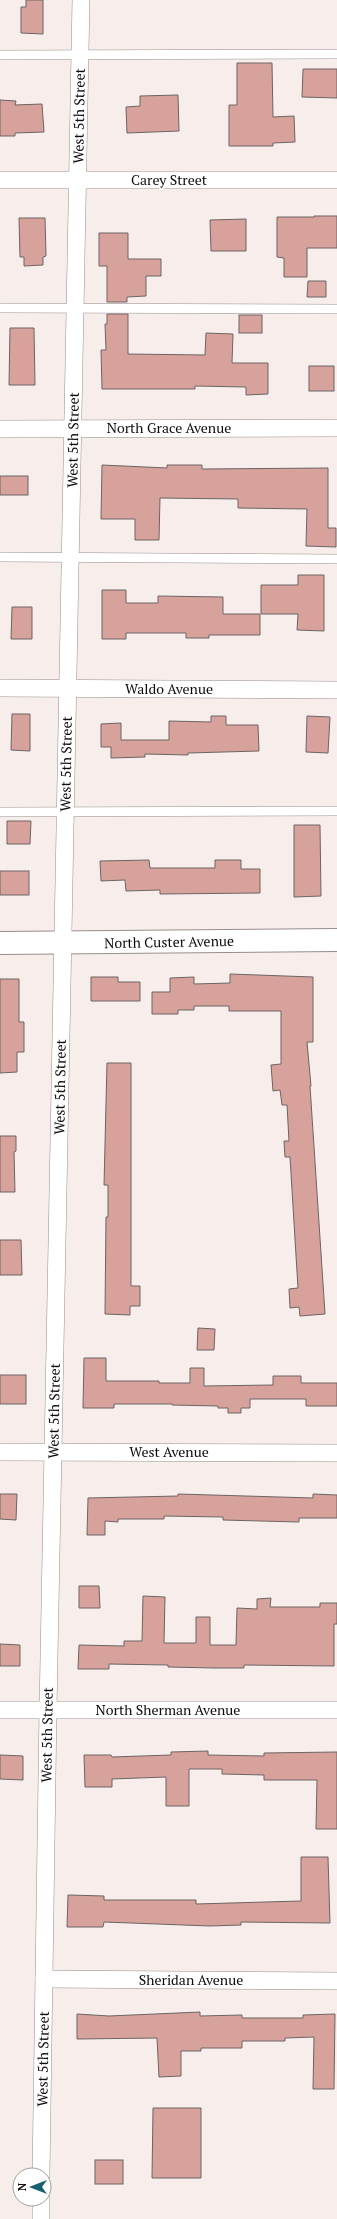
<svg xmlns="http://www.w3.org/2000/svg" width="337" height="2219" font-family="'PT Serif',serif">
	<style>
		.building { fill: #d8a29c; stroke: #6c6463 }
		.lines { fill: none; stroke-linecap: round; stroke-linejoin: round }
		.lane-casing { stroke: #968d8c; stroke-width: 10 }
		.street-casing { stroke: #968d8c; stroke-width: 18 }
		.secondary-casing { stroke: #968d8c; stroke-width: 24 }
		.lane { stroke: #fff; stroke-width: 9 }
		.street { stroke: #fff; stroke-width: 17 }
		.secondary { stroke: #fff; stroke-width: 22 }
		.labels { text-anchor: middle; stroke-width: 3.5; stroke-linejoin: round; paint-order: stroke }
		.street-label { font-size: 14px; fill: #0e0b0a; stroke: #fff }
	</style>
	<rect width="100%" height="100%" fill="#f7eeec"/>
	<!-- building -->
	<g class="building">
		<path d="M26,0H43V34L21,33V7H26Z"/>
		<path d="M237,63H272L273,117L294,116L295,142L273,143V146H229V105H237Z"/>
		<path d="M303,69H337V98L302,97Z"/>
		<path d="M178,95L179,131L127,133L126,107L140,106V96Z"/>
		<path d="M0,100L16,101L15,105L42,104L44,132L15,133V136H0Z"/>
		<path d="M314,216H337V248H307V277H284V258L277,257V217H314Z"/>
		<path d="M19,218H45L46,256L43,257V265L24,266V257H20Z"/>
		<path d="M246,219V251H211L210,220Z"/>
		<path d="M99,233H128V259H161V276H146V296L127,297V302H107V266H99Z"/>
		<path d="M308,281H326V297H307Z"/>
		<path d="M107,314H128V354L205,355L206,333L233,334L232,363H268V394L246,395V387L195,386V389H102L101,350H106L105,324H107Z"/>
		<rect x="239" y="315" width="23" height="18"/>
		<path d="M10,328H34L35,385H9Z"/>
		<rect x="309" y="366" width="25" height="25"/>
		<path d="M102,465L167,468V465H202V469L328,468V528H336V547L306,546L307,509L238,508V499L160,498L159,540H135V519H101Z"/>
		<rect x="0" y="476" width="28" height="19"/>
		<path d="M298,575H324V631L297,630L298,614H261V585H298Z"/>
		<path d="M102,590H126V603H158V596L223,597V614H260V635H209V638H186V633H126V639H102Z"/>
		<path d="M12,607H32V639H11Z"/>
		<path d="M12,714H30V751L11,750Z"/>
		<path d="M211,716H226V725H258L259,751L188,753V755L145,754V757L111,758V747H101V724L121,723V740H169V721L211,722Z"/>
		<path d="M307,716L330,717L328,753L306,752Z"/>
		<path d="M7,821H31L30,844H7Z"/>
		<path d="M294,825H320L321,896L294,897Z"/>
		<path d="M149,860L150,868H215V860H241V869H260V893L160,894V890L126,891L125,880L101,881L100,861Z"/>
		<rect x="0" y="871" width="29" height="24"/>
		<path d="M230,974L313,977V1042H307L311,1086H310L325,1314L300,1316L299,1307L290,1308L289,1289L298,1288L290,1157H285L284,1141H289L287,1105H282L280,1090L273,1091L271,1065L281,1064V1011H229V1006H194V1010H178V1014H152V992H170V978L194,977V984L230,983Z"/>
		<path d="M91,977H118V982H140V1001H91Z"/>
		<path d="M0,979H19V1022H24V1052H17V1072L0,1073Z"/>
		<path d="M107,1063H131V1286H140V1306H130V1315L105,1314L106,1217H108V1185H104Z"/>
		<path d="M0,1136H16V1151L14,1152L15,1192H0Z"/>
		<path d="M0,1240H21L22,1275H0Z"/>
		<path d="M198,1328L215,1329L214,1350H197Z"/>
		<path d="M84,1358H106V1381H159V1383H190V1368H204V1386L273,1385V1376H301V1383H337V1406H306V1399H250V1408H241V1413H228V1408H218V1406L172,1405V1404H114V1408H83Z"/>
		<rect x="0" y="1375" width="26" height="29"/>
		<path d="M0,1494H17L16,1520L0,1519Z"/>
		<path d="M178,1494L313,1498V1494L337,1495V1518H299V1522L223,1520V1517L164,1516V1519H118V1522L105,1521V1535H87L88,1498L178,1496Z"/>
		<path d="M79,1586H99L100,1608H79Z"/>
		<path d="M143,1596L165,1597L164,1643H196V1617H210V1645H236L237,1608L257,1609V1599L271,1598L270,1607H320V1603H337V1624H334V1666L244,1665V1668H215L168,1667V1665L109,1664V1669H78L79,1645L124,1646V1641H142Z"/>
		<path d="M0,1644L20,1645V1666H0Z"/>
		<path d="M208,1751V1755L264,1756V1753L337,1752V1829H316L317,1780H264V1775L222,1774V1769H189V1806H166V1777L112,1779V1787H85L84,1755H111L112,1757L171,1755V1752Z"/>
		<path d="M0,1755L23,1756V1780L0,1779Z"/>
		<path d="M301,1857H328L330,1923L241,1922V1925L210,1926L104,1922L103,1927H67L68,1895L104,1896V1900H196V1904L301,1901Z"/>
		<path d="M200,2012V2016L242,2015V2018H303V2015L335,2014L334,2089H313L314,2037L285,2038V2041H242V2048H201V2051H181V2076L159,2077L157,2038L77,2039V2014L109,2016Z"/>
		<path d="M153,2108H201V2178H152Z"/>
		<rect x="95" y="2160" width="28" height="24"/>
	</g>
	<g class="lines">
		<!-- lane casing -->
		<g class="lane-casing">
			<g id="lane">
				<path d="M0,55L337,54"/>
				<path d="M0,308L337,309"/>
				<path d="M0,557L337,559"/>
				<path d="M0,812L337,811"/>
			</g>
		</g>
		<!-- street casing -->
		<g class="street-casing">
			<g id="street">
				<path d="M0,180H337"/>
				<path d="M0,429L337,428"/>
				<path d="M0,688L337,690"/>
				<path d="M0,1452L337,1453"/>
				<path d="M0,1710H337"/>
				<path d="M44,1979L337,1981"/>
				<path d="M41,2175L48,1710L81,0"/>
				<path d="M41,2219V2199"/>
			</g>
		</g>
		<!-- secondary casing -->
		<g class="secondary-casing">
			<path id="secondary" d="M0,943L337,940"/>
		</g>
		<!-- lane -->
		<use href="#lane" class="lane"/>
		<!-- street -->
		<use href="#street" class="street"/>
		<!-- secondary -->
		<use href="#secondary" class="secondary"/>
	</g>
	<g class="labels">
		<!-- street labels -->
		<g class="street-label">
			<text transform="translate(79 116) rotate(-89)" y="5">West 5th Street</text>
			<text x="169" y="185">Carey Street</text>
			<text x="169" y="433">North Grace Avenue</text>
			<text transform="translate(73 440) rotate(-89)" y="5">West 5th Street</text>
			<text x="169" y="694">Waldo Avenue</text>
			<text transform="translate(66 764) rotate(-89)" y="5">West 5th Street</text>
			<text transform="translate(169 942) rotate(-1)" y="5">North Custer Avenue</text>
			<text transform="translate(60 1087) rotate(-89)" y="5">West 5th Street</text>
			<text transform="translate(54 1411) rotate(-89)" y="5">West 5th Street</text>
			<text x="169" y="1457">West Avenue</text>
			<text x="168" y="1715">North Sherman Avenue</text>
			<text transform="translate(47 1735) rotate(-89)" y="5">West 5th Street</text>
			<text x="191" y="1985">Sheridan Avenue</text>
			<text transform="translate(43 2059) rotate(-89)" y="5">West 5th Street</text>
		</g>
	</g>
	<!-- north arrow -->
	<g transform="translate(32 2187) rotate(270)"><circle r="19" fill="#ffffff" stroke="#9f9d9d"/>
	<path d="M0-3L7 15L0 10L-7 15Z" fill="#17606f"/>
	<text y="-6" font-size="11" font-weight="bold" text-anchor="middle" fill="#0e0b0a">N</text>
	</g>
</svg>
